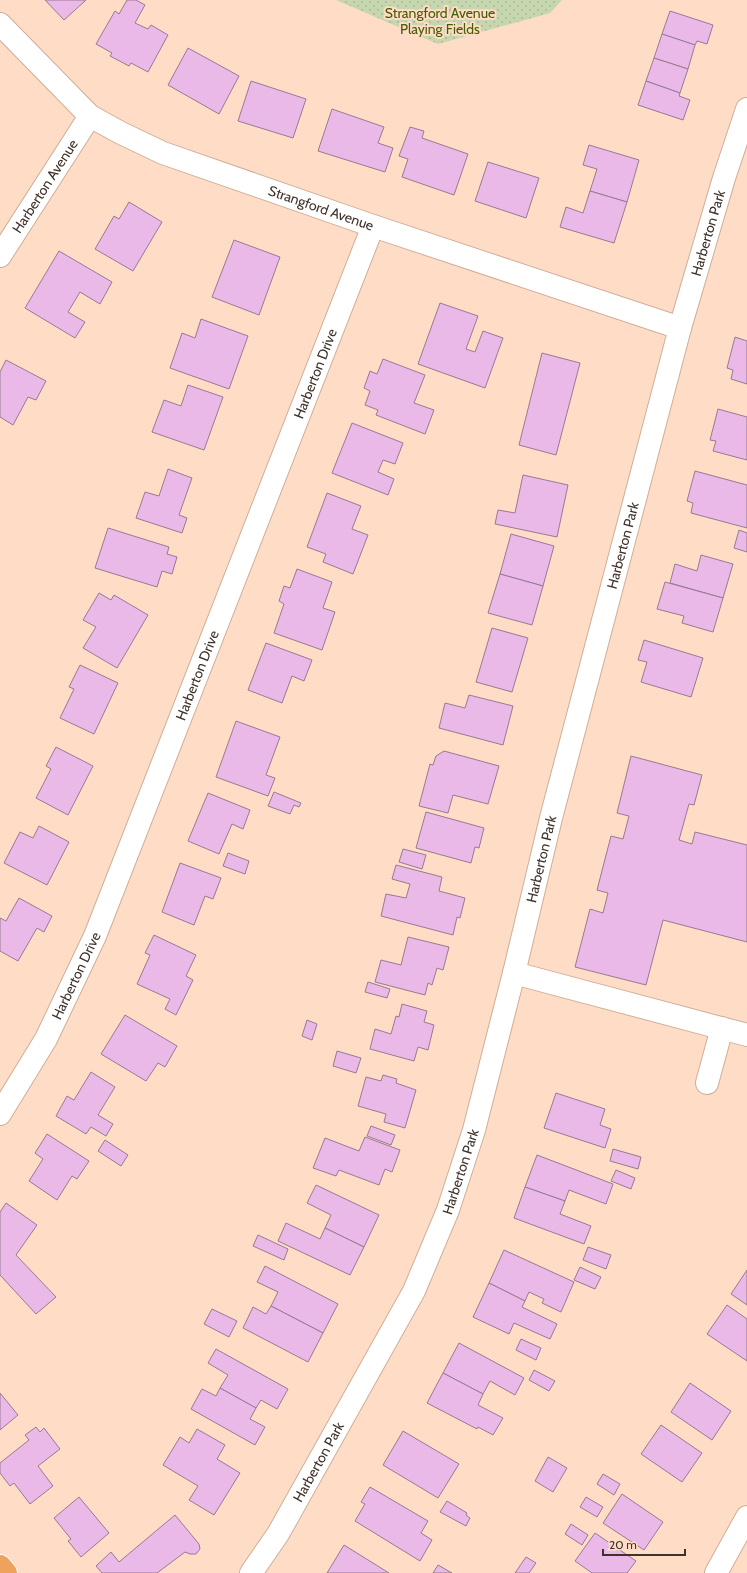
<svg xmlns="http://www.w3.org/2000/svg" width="747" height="1573" font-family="Cabin,sans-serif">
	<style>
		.park { fill: url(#park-dots) }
		.building { fill: #eab9e7; stroke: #957b94 }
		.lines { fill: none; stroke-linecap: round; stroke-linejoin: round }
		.minor-casing { stroke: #cfae98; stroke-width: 24 }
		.highway-casing { stroke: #fff; stroke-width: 24 }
		.minor { stroke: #fff; stroke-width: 22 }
		.highway { stroke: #efa25c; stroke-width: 22 }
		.labels { text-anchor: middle; stroke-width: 4; stroke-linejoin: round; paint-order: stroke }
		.park-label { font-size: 14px; fill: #445e02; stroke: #fedcc6 }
		.street-label { font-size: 14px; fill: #40322a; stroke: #fedcc6 }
	</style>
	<defs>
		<pattern id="park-dots" width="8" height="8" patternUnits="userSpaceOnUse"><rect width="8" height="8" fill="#c6d6af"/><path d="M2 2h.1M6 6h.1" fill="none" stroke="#abb897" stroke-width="1.8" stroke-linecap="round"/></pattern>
	</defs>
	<rect width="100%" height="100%" fill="#fedcc6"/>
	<!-- park -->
	<path class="park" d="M336,0H562L550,13L438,44Z"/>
	<!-- building -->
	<g class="building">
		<path d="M45,0H86L64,20Z"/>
		<path d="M127,0H136L145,5L135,23L148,29L151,25L168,35L148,72L131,63L129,66L110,56L112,53L96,44L115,11L119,14Z"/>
		<path d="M670,11L713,25L707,44L697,41L695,45L662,34Z"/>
		<path d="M662,34L695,45L688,69L654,58Z"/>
		<path d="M188,48L239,76L219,114L168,85Z"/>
		<path d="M654,58L688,69L680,93L646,81Z"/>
		<path d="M251,81L306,99L293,138L238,121Z"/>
		<path d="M646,81L680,93L679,96L690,100L683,120L638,105Z"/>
		<path d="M332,109L384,127L378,143L393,148L385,172L318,151Z"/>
		<path d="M410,127L424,131L422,138L468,154L454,195L402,177L408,159L399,156Z"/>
		<path d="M589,145L639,160L627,202L590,191L597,169L583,165Z"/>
		<path d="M488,162L539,178L526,218L475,201Z"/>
		<path d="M590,191L627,202L614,243L560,227L566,207L583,213Z"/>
		<path d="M129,202L162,222L133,271L95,249L114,216L119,219Z"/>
		<path d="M234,240L280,257L259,315L212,297Z"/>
		<path d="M59,251L112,282L100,304L80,292L68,312L85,322L75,338L25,308Z"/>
		<path d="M440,303L478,316L466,349L475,352L483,331L503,338L485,388L418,364Z"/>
		<path d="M201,319L248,336L229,389L170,368L182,333L195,338Z"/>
		<path d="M735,337L747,341V384L731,379L733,370L727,368Z"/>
		<path d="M542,353L580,363L556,455L519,445Z"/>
		<path d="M383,359L425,375L414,403L434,410L425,434L376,415L378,410L365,405L370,391L364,388L370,371L377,374Z"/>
		<path d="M6,360L46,381L36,400L28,397L13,425L0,417V372Z"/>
		<path d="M188,385L223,397L204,450L152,432L164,400L181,406Z"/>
		<path d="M718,409L747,417V460L713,451L716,441L710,440Z"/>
		<path d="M352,423L403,443L395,464L383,460L378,472L394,479L388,495L332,473Z"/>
		<path d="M168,469L192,478L179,515L187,518L182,533L136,518L145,492L159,496Z"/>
		<path d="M695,471L747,485V528L691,513L693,503L687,501Z"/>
		<path d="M523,475L568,485L557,537L495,524L498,510L515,513Z"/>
		<path d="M327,493L361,506L352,529L368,535L353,574L323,562L326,554L307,547Z"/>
		<path d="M108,528L169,547L167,554L177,557L172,574L162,571L157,587L95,568Z"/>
		<path d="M739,530L747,533V552L734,548Z"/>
		<path d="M511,534L554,546L543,586L500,574Z"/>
		<path d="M701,555L733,564L723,598L670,583L675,564L697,571Z"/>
		<path d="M297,569L332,582L323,608L335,612L322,650L274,633L284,604L279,601L284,586L290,588Z"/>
		<path d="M500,574L543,586L532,625L488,613Z"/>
		<path d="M665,582L723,598L713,632L682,623L684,616L657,609Z"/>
		<path d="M99,593L111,600L114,595L148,615L117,668L83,648L96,627L83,620Z"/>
		<path d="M492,628L528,638L512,692L476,682Z"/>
		<path d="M644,640L703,658L691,697L641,682L647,662L638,660Z"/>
		<path d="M266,643L312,660L304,681L292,676L282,703L248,690Z"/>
		<path d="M80,665L118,683L94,734L60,718L74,689L69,687Z"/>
		<path d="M469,695L513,706L503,745L439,728L445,703L465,708Z"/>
		<path d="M236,721L280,737L266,775L275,778L268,796L216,777Z"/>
		<path d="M56,747L93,766L68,815L36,798L51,769L46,766Z"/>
		<path d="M444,751L499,766L488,804L453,795L448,813L419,806L430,764L433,765L436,756Z"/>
		<path d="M631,756L702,775L694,805L689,804L679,840L692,844L695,832L747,845V942L663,920L646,985L575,967L590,909L603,913L608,893L597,890L611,836L623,839L629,816L617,813Z"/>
		<path d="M274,792L301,803L299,807L294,805L290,814L268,806Z"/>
		<path d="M208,793L250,810L243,829L232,824L219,854L188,841Z"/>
		<path d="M426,812L484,828L479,848L475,847L471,863L416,848Z"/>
		<path d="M39,826L69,842L47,885L4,863L20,832L33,838Z"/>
		<path d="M403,849L426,855L422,869L399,862Z"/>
		<path d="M228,853L249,861L245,874L223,866Z"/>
		<path d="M180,863L221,878L213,899L205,896L194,925L162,912Z"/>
		<path d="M396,865L442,877L439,891L465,898L460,918L457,917L453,935L381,916L386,894L406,898L410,884L392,879Z"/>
		<path d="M19,898L52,916L44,932L37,928L18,961L0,951V918L6,921Z"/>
		<path d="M154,935L196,955L186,976L193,980L176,1015L165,1009L170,999L137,984L150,955L145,953Z"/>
		<path d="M408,937L449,947L443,970L437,968L432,985L428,983L425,995L375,982L381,960L401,965Z"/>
		<path d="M368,982L390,989L387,998L365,992Z"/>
		<path d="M402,1004L427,1011L424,1022L434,1025L428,1050L418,1047L414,1061L370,1049L375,1029L391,1034L396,1016L399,1017Z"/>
		<path d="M125,1015L177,1046L165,1067L158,1063L146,1081L101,1054Z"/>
		<path d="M307,1020L317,1024L312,1040L302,1036Z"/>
		<path d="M337,1051L361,1058L356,1073L333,1066Z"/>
		<path d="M91,1072L115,1087L98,1115L113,1124L106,1136L91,1127L86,1134L56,1116L67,1096L74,1100Z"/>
		<path d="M383,1075L397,1079L396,1083L416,1090L405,1128L384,1122L386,1114L358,1106L366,1077L381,1081Z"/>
		<path d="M556,1093L605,1109L600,1125L611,1129L605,1148L544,1128Z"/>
		<path d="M371,1126L395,1135L391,1145L367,1136Z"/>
		<path d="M47,1134L89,1161L77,1179L72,1176L57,1200L29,1181L43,1159L35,1153Z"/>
		<path d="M365,1137L400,1150L392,1172L385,1169L379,1185L339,1170L336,1176L313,1168L325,1138L359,1151Z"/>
		<path d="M105,1140L128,1155L121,1166L98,1151Z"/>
		<path d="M613,1149L641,1157L638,1169L610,1161Z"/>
		<path d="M537,1155L613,1184L606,1204L569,1190L565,1201L525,1187Z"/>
		<path d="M616,1170L635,1178L631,1189L611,1181Z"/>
		<path d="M316,1185L379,1215L364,1247L325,1228L331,1215L307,1203Z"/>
		<path d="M525,1187L565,1201L560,1214L591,1226L584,1244L514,1218Z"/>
		<path d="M6,1203L37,1225L16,1255L56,1297L36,1314L0,1275V1212Z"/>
		<path d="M286,1223L320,1239L325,1228L364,1247L350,1275L278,1241Z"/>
		<path d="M258,1235L288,1249L284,1260L253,1246Z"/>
		<path d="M588,1247L611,1255L606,1269L583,1260Z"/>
		<path d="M504,1250L574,1282L561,1312L542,1303L544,1299L529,1292L525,1301L489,1283Z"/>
		<path d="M265,1266L338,1304L323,1333L271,1306L278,1292L257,1282Z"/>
		<path d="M580,1267L601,1277L595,1289L574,1280Z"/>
		<path d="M747,1270V1305L731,1294Z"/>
		<path d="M489,1283L525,1301L522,1307L557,1324L550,1339L514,1323L509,1334L473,1317Z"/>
		<path d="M727,1305L747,1319V1361L707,1334Z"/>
		<path d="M271,1306L323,1333L308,1362L243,1328L253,1307L266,1314Z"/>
		<path d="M212,1309L237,1321L229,1337L204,1324Z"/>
		<path d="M521,1339L541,1348L536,1360L516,1350Z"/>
		<path d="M459,1343L524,1378L515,1395L490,1381L483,1394L443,1373Z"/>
		<path d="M216,1349L288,1389L277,1409L261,1400L256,1408L220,1388L228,1375L208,1363Z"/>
		<path d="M534,1370L555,1381L549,1391L529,1380Z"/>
		<path d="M443,1373L483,1394L478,1405L503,1418L493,1435L478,1427L477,1429L427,1403Z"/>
		<path d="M690,1383L731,1411L712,1440L671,1412Z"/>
		<path d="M220,1388L256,1408L250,1419L265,1427L255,1445L191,1409L202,1389L216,1396Z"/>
		<path d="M0,1393L18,1415L0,1430Z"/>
		<path d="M661,1425L702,1453L682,1482L641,1454Z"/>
		<path d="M36,1427L40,1432L44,1428L60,1449L38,1466L53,1486L30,1504L14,1483L10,1486L0,1473V1463L29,1440L25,1435Z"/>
		<path d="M197,1429L225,1445L217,1459L240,1473L214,1515L189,1500L198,1486L163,1465L180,1437L189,1443Z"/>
		<path d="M403,1431L459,1464L438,1498L383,1465Z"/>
		<path d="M548,1457L567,1468L553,1492L535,1481Z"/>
		<path d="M603,1474L620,1484L614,1495L597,1484Z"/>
		<path d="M370,1487L428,1521L421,1533L432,1540L420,1561L355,1521L365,1504L361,1502Z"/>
		<path d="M622,1494L663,1522L644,1550L603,1523Z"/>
		<path d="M79,1497L109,1533L81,1557L68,1541L71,1539L54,1518Z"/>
		<path d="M586,1497L603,1507L597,1517L580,1507Z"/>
		<path d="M447,1501L467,1513L466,1515L470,1518L466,1526L440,1512Z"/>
		<path d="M175,1515L199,1544L200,1549L196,1554H190L185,1552L157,1573H102L96,1566L111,1552L119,1562Z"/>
		<path d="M571,1524L588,1535L582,1545L565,1534Z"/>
		<path d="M595,1533L636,1561L627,1573H592L575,1561Z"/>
		<path d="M344,1545L389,1573H327Z"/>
		<path d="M526,1557L536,1563L529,1573H515Z"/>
		<path d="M438,1565L452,1573H433Z"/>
	</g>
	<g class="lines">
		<!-- minor casing -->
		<g class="minor-casing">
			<g id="minor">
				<path id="s1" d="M0,24L90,116L121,133L163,153L373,226L680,328"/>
				<path id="s2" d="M0,256L90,116"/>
				<path d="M514,973L747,1035"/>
				<path d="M707,1083L722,1028"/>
				<path id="s3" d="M0,1114L46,1039L95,936L373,226"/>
				<path id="s4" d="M251,1573L278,1534L414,1291L448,1210L474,1130L514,973L551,818L680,328L724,178L747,109"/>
				<path d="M716,1573L747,1517"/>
			</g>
		</g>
		<!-- highway casing -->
		<g class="highway-casing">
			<path id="highway" d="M0,1566L6,1573"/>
		</g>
		<!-- minor -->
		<use href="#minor" class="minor"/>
		<!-- highway -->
		<use href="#highway" class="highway"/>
	</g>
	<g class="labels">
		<!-- park labels -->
		<g class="park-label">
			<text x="440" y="18">Strangford Avenue<tspan x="440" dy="16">Playing Fields</tspan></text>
		</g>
		<!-- street labels -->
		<g class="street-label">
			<text dy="5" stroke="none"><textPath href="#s2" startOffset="83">Harberton Avenue</textPath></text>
			<text dy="5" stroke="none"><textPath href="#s1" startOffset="378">Strangford Avenue</textPath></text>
			<text dy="5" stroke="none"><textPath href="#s4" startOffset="1425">Harberton Park</textPath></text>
			<text dy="5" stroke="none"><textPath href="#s3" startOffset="806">Harberton Drive</textPath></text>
			<text dy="5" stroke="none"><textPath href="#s4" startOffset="1101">Harberton Park</textPath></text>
			<text dy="5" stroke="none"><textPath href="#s3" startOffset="482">Harberton Drive</textPath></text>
			<text dy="5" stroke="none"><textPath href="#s4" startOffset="777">Harberton Park</textPath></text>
			<text dy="5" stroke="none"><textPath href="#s3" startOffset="158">Harberton Drive</textPath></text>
			<text dy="5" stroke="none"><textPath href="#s4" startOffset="454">Harberton Park</textPath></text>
			<text dy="5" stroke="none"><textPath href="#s4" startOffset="130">Harberton Park</textPath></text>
		</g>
	</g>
	<!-- scale -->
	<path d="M603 1549v6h82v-6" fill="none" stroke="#40322a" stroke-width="2"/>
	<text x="609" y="1549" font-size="12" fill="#40322a" stroke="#fedcc6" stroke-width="3" paint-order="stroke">20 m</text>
</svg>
